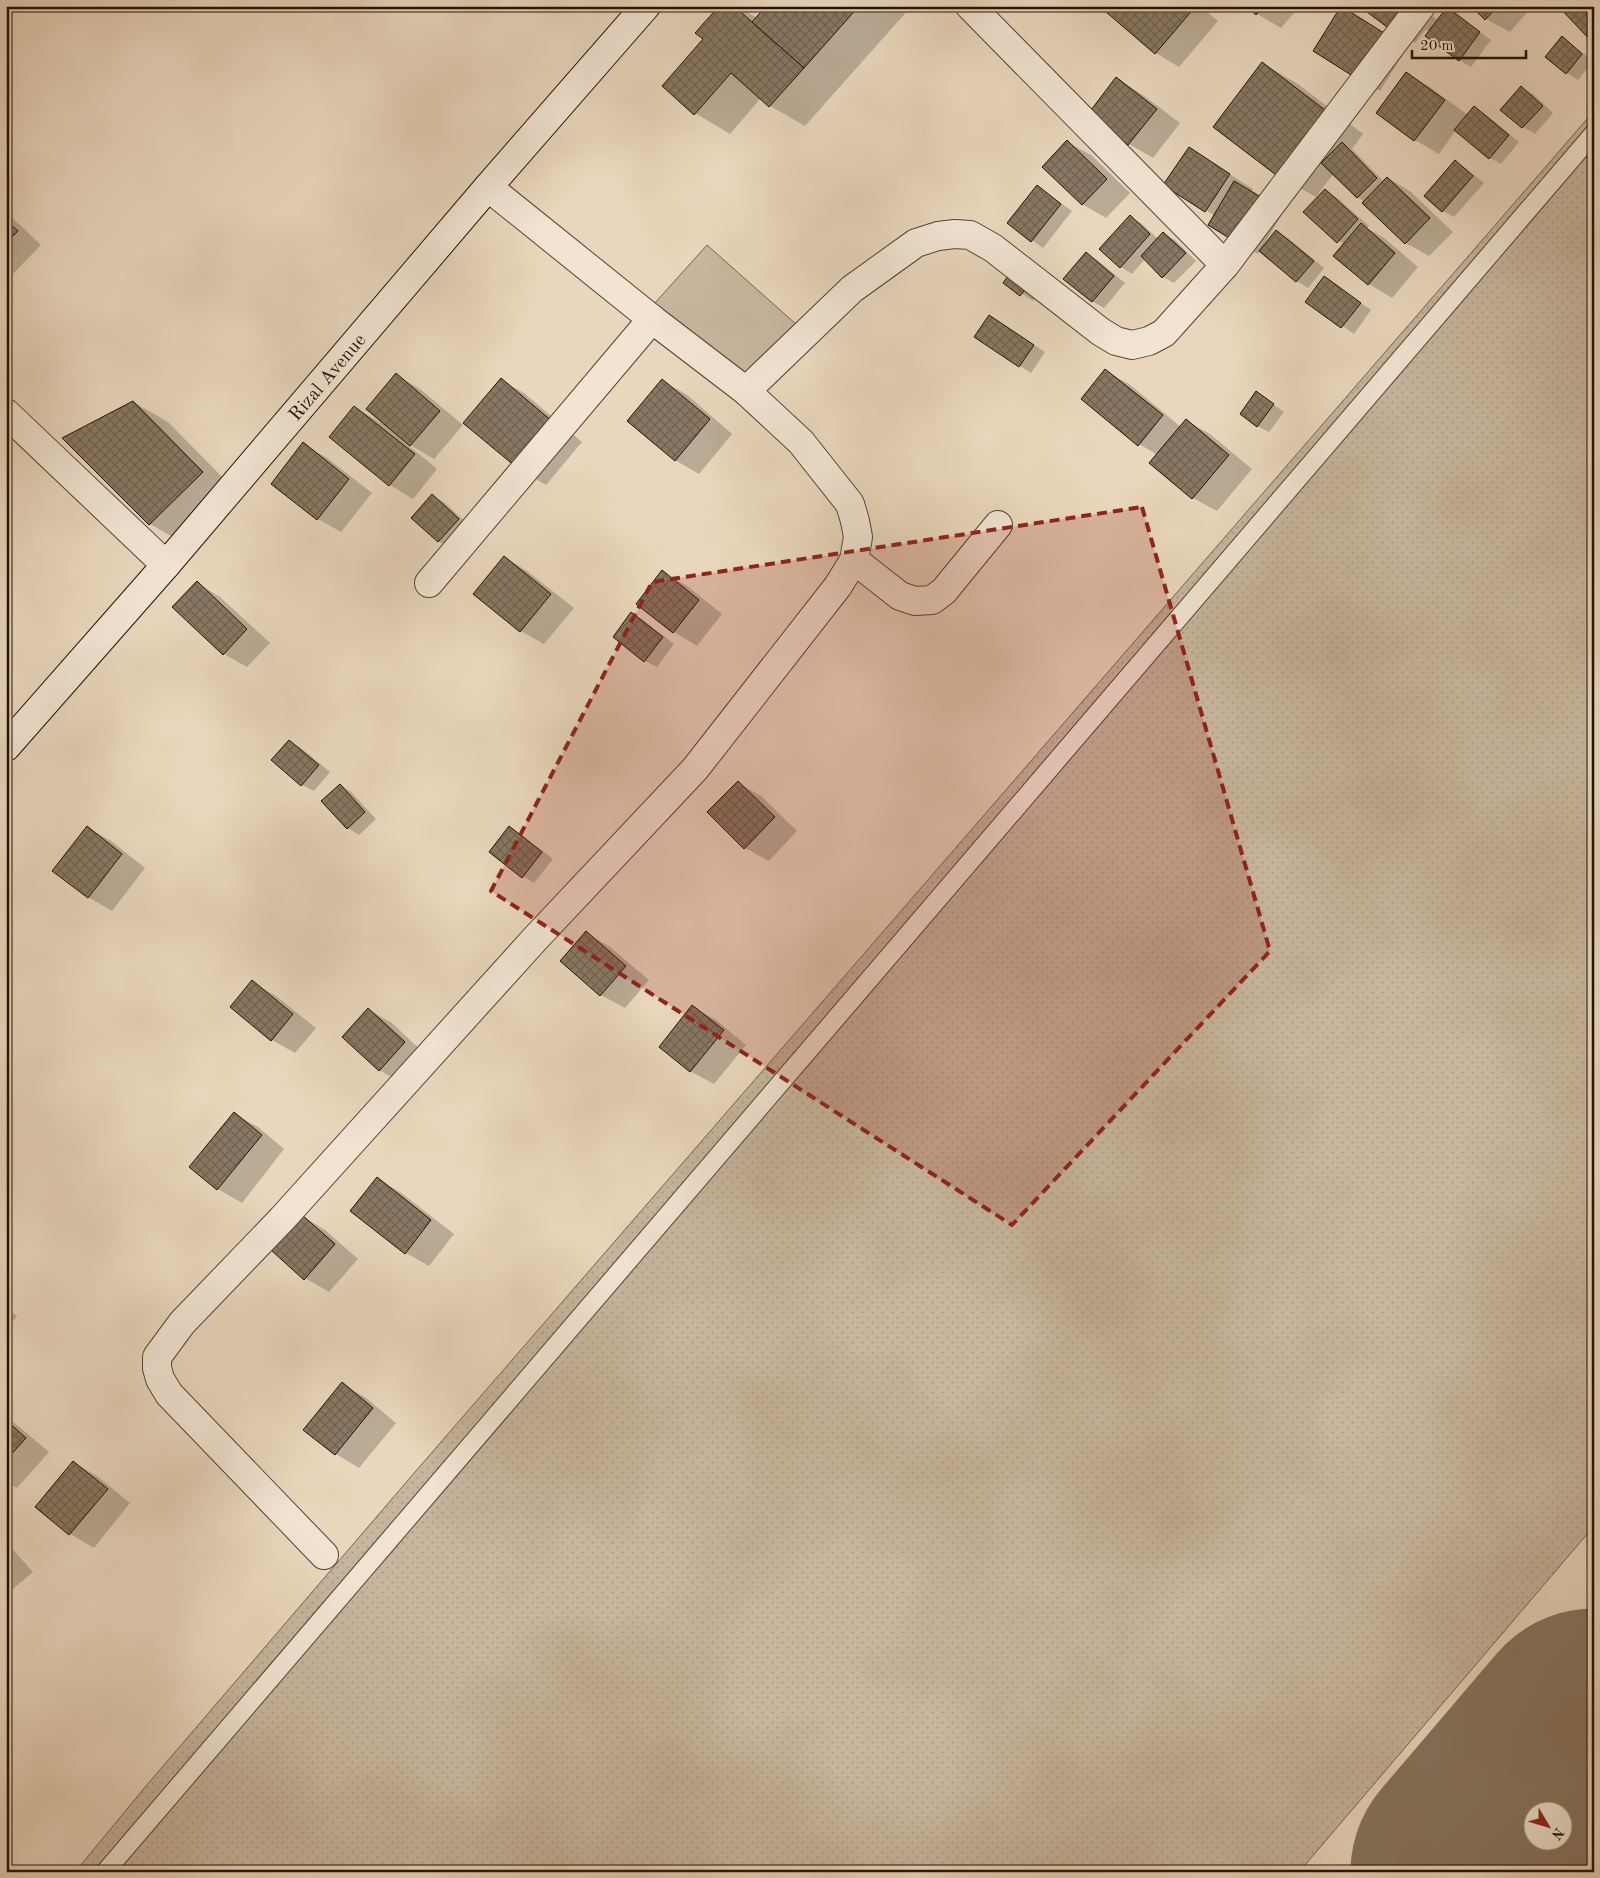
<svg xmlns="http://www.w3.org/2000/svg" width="1600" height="1878" font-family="'Old Standard TT',serif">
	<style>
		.grass { fill: url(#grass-dots); stroke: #746451 }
		.pitch { fill: #c7b59d; stroke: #746451 }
		.shadow { fill: #0003 }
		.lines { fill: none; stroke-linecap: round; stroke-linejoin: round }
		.runway { stroke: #867460; stroke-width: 255 }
		.building { fill: url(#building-cross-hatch); stroke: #221205 }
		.lane-casing { stroke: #544333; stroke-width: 20 }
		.street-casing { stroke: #544333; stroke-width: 30 }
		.secondary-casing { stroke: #221205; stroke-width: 30 }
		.lane { stroke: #f1e4d3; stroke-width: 18 }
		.street { stroke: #f1e4d3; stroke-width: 28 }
		.secondary { stroke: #f1e4d3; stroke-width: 28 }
		.marked { fill: #8f2418; fill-opacity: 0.2; stroke: #8f2418; stroke-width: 4; stroke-dasharray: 10 6; stroke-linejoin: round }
		.labels { text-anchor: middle; stroke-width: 5; stroke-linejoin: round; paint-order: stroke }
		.street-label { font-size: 19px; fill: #221205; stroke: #f1e4d3 }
	</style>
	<defs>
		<pattern id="grass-dots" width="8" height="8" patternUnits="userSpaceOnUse" patternTransform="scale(1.25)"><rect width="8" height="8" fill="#c7b59d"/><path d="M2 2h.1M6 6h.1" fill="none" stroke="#ab9b86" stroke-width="1.8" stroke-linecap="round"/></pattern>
		<pattern id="building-cross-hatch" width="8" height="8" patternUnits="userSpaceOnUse" patternTransform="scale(1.25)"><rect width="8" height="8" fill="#897864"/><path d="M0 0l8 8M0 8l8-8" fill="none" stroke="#706150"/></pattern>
	</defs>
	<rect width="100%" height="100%" fill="#e9d6bc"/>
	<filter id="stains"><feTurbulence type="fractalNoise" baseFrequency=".004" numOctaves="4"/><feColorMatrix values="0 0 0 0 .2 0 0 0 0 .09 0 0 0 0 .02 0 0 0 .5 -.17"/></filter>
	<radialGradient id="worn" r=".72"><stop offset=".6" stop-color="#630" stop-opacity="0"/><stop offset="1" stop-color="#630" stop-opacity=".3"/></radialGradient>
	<!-- grass -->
	<path class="grass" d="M1594,111V1526L1299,1872H75L146,1786L415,1472Z"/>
	<!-- pitch -->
	<path class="pitch" d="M707,245L806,333L754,392L654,304Z"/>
	<!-- shadow -->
	<g class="shadow">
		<path d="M720,6H736L757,18L767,6H906L909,9L805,126L770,106L761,98L730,134L695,113L704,39Z"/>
		<path d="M1101,6H1209L1208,13L1218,21L1179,67L1156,53Z"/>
		<path d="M1248,6H1300L1281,28L1257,14Z"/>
		<path d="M1419,6L1438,20L1447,9L1491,40L1471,67L1459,60L1426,29L1415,43L1392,29Z"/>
		<path d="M1473,6H1529L1531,8L1510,32L1486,19Z"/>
		<path d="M1342,8L1407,48L1380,91L1357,77Z"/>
		<path d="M1562,38L1573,45L1593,61L1578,80L1567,73L1547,57Z"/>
		<path d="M1262,63L1298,84L1363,134L1352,149L1384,182L1388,178L1411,192L1453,232L1429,256L1406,243L1365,202L1357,197L1334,173L1316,197L1281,177Z"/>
		<path d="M1407,73L1430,87L1468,115L1474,108L1485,114L1519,142L1501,164L1490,158L1456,130L1439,154L1415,140L1378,113Z"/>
		<path d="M1117,79L1140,93L1180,123L1153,158L1129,144L1090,114Z"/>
		<path d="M1521,88L1533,94L1553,113L1535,134L1523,127L1502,110Z"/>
		<path d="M1067,142L1091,155L1130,193L1106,218L1082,204Z"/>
		<path d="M1189,148L1253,189L1251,192L1284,211L1263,246L1264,247L1277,232L1288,238L1324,268L1308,288L1297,281L1260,251L1258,254L1235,240L1215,216L1165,185Z"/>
		<path d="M1455,162L1466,168L1484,183L1454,217L1443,211Z"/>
		<path d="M1037,186L1072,211L1043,248L1009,223Z"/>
		<path d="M1325,190L1336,197L1369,226L1367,228L1384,238L1418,267L1392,298L1369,284L1334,256L1344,245L1305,212Z"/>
		<path d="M6,212L41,245L6,281Z"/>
		<path d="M1130,217L1141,223L1158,239L1164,234L1175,240L1196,261L1174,283L1163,277L1145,259L1132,274L1121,267L1100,249Z"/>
		<path d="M1086,254L1097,260L1125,283L1104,308L1092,301Z"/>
		<path d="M1324,277L1371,310L1354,334L1307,301Z"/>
		<path d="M1004,282L1038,294L1033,301Z"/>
		<path d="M989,316L1045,352L1031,373L1020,366Z"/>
		<path d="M1105,371L1129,384L1181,427L1187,421L1210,434L1252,469L1217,511L1193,498L1151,463L1158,455L1139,444Z"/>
		<path d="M396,375L420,389L463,425L434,459L410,445L409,446L437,469L413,499L390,485L354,407L383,424Z"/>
		<path d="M501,380L524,393L582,442L546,485L522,471Z"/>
		<path d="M662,381L686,394L732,434L699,474L675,460Z"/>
		<path d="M1257,393L1284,412L1269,432L1257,426Z"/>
		<path d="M133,402L168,422L237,492L185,544L150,524Z"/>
		<path d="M303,444L327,458L372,493L341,532L318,519L272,483Z"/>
		<path d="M432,496L444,502L470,526L450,548L438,541Z"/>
		<path d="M504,557L527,571L574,608L544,644L521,631Z"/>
		<path d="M662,572L686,585L722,614L697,646L674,632L638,604Z"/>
		<path d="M197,583L220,597L270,643L247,667L224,654Z"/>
		<path d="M632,614L643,620L674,644L657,667L645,661L615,637Z"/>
		<path d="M289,741L301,748L330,772L314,791L302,785L273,760Z"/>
		<path d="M738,783L761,796L797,831L769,861L745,848L709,812Z"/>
		<path d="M340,785L351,792L376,819L359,835L348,828L323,801Z"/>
		<path d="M88,828L111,841L145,868L112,911L88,897Z"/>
		<path d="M509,828L521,834L553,859L534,883L523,876Z"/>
		<path d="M586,933L610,947L649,980L625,1008L601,995Z"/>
		<path d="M252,982L276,996L316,1028L295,1053L272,1040Z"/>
		<path d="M693,1007L716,1020L746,1045L714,1084L690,1071Z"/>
		<path d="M369,1010L392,1023L428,1057L403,1084L379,1070Z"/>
		<path d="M234,1114L258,1127L284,1149L242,1203L218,1189L191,1167Z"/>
		<path d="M377,1179L400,1192L454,1234L429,1266L406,1253Z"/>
		<path d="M302,1216L325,1230L358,1259L329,1292L305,1278Z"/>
		<path d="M6,1308L17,1316L6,1330Z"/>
		<path d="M342,1384L366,1398L396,1423L359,1468L336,1454L305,1429Z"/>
		<path d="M6,1416L49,1452L17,1488L6,1482Z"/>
		<path d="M74,1463L97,1476L130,1503L94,1548L70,1534L37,1507Z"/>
		<path d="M6,1542L33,1572L6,1595Z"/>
	</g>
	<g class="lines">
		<!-- runway -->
		<path class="runway" d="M1478,1872L1594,1736"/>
	</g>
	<!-- building -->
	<g class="building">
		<path d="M719,6H734L804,68L769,107L731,73L694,115L662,86L703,39L695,33Z"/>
		<path d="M766,6H859L804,68L752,22Z"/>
		<path d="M1099,6H1194L1195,7L1155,54Z"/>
		<path d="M1246,6H1264L1256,15Z"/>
		<path d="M1341,6L1384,33L1356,78L1313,51Z"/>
		<path d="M1359,6H1410L1391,30Z"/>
		<path d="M1471,6H1498L1485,20Z"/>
		<path d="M1558,6H1594V42L1593,43Z"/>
		<path d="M1447,7L1480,32L1459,61L1425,36Z"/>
		<path d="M1562,36L1582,54L1566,74L1545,57Z"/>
		<path d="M1262,62L1329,113L1280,178L1213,127Z"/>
		<path d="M1406,72L1445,100L1414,141L1376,113Z"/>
		<path d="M1116,77L1157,109L1128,145L1088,114Z"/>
		<path d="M1521,86L1543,106L1522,128L1500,110Z"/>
		<path d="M1474,106L1509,135L1489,159L1454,130Z"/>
		<path d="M1067,140L1107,179L1082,205L1042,167Z"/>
		<path d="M1342,142L1377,178L1357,198L1321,163Z"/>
		<path d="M1189,147L1230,174L1205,212L1163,185Z"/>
		<path d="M1455,160L1473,176L1442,212L1424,196Z"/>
		<path d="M1387,177L1430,218L1405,244L1362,203Z"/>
		<path d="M1234,181L1261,197L1234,241L1208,225Z"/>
		<path d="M1037,185L1061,204L1031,242L1007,223Z"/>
		<path d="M1325,189L1358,219L1337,243L1303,212Z"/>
		<path d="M1130,215L1150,234L1120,268L1099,249Z"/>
		<path d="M6,220L18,231L6,243Z"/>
		<path d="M1361,223L1395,253L1368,285L1333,256Z"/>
		<path d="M1276,230L1314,261L1296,282L1259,251Z"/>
		<path d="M1163,232L1186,253L1162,278L1141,256Z"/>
		<path d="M1086,252L1114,276L1092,302L1063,279Z"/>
		<path d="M1010,273L1028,286L1020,296L1003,283Z"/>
		<path d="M1324,276L1361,303L1341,328L1305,302Z"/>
		<path d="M989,315L1034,345L1019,367L974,337Z"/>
		<path d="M1105,369L1163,415L1138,446L1081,399Z"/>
		<path d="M396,373L440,411L410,446L366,409Z"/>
		<path d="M501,378L560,428L522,472L463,423Z"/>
		<path d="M662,379L710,419L675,461L627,421Z"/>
		<path d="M1256,391L1274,404L1257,427L1240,414Z"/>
		<path d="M133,401L203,472L149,525L62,438Z"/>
		<path d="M354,406L415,454L389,486L329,437Z"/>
		<path d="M1186,419L1229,455L1192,499L1149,463Z"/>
		<path d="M303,442L349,479L317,520L271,484Z"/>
		<path d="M432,494L459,519L438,542L411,518Z"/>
		<path d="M504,556L551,594L520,632L473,594Z"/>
		<path d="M662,570L699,600L673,633L636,604Z"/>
		<path d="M197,581L247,629L223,655L172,607Z"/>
		<path d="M631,612L663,637L644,662L613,637Z"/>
		<path d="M289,740L319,765L301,786L271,760Z"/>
		<path d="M738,781L775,817L744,849L707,812Z"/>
		<path d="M340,784L365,812L347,829L321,801Z"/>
		<path d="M87,826L122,854L88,898L52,871Z"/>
		<path d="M509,826L542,852L522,878L489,852Z"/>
		<path d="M586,931L626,966L600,996L560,961Z"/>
		<path d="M252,980L293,1014L271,1041L230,1007Z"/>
		<path d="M692,1005L724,1030L690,1072L659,1047Z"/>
		<path d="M368,1008L405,1042L379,1071L342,1037Z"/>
		<path d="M234,1112L262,1135L217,1190L189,1167Z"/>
		<path d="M377,1177L431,1220L405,1254L350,1211Z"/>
		<path d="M302,1215L335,1244L304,1280L271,1250Z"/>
		<path d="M342,1382L373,1408L335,1455L303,1430Z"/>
		<path d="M6,1420L26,1438L6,1460Z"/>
		<path d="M73,1461L108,1489L69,1535L35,1507Z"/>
	</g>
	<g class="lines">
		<!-- lane casing -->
		<g class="lane-casing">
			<path id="lane" d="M105,1872L1594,133"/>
		</g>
		<!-- street casing -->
		<g class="street-casing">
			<g id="street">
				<path d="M970,6L1225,265"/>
				<path d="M746,391L852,289L916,243L938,236L955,234L970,235L993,248L1101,332L1116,341L1132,345L1149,341L1164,333L1225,265L1421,6"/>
				<path d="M6,413L166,565"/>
				<path d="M854,560L900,596L915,601L932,600L944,591L998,525"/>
				<path d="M429,583L652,319"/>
				<path d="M324,1555L169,1394L160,1379L157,1368V1357L182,1323L282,1219L534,940L695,769L838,586L854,560L858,537L855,521L850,504L801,442L746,391L652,319L488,187"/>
			</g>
		</g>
		<!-- secondary casing -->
		<g class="secondary-casing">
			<g id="secondary">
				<path id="s1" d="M6,747L166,565L488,187L646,6"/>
			</g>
		</g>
		<!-- lane -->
		<use href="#lane" class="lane"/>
		<!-- street -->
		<use href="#street" class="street"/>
		<!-- secondary -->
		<use href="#secondary" class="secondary"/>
	</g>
	<!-- marked area -->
	<path class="marked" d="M1142,507L1270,951L1012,1225L491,891L652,582Z"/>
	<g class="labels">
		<!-- street labels -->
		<g class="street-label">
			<text dy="7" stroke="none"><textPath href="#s1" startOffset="490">Rizal Avenue</textPath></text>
		</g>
	</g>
	<!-- margin -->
	<rect width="1600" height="1878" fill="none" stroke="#e9d6bc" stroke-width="25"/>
	<rect x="8" y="8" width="1585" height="1863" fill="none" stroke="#221205" stroke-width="2.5"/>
	<rect x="12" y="12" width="1575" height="1853" fill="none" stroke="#221205"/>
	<!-- north arrow -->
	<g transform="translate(1548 1826) rotate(128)"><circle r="24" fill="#f1e4d3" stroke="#9e9081"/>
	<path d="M0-4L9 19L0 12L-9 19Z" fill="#8f2418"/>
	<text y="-8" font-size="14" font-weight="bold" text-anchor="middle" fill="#221205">N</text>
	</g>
	<!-- scale -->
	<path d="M1412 50v8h114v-8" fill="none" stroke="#221205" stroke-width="2.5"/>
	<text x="1420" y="50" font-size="15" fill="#221205" stroke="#f1e4d3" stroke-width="4" paint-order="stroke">20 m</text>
	<rect width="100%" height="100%" filter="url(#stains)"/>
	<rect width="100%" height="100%" fill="url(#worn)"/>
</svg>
